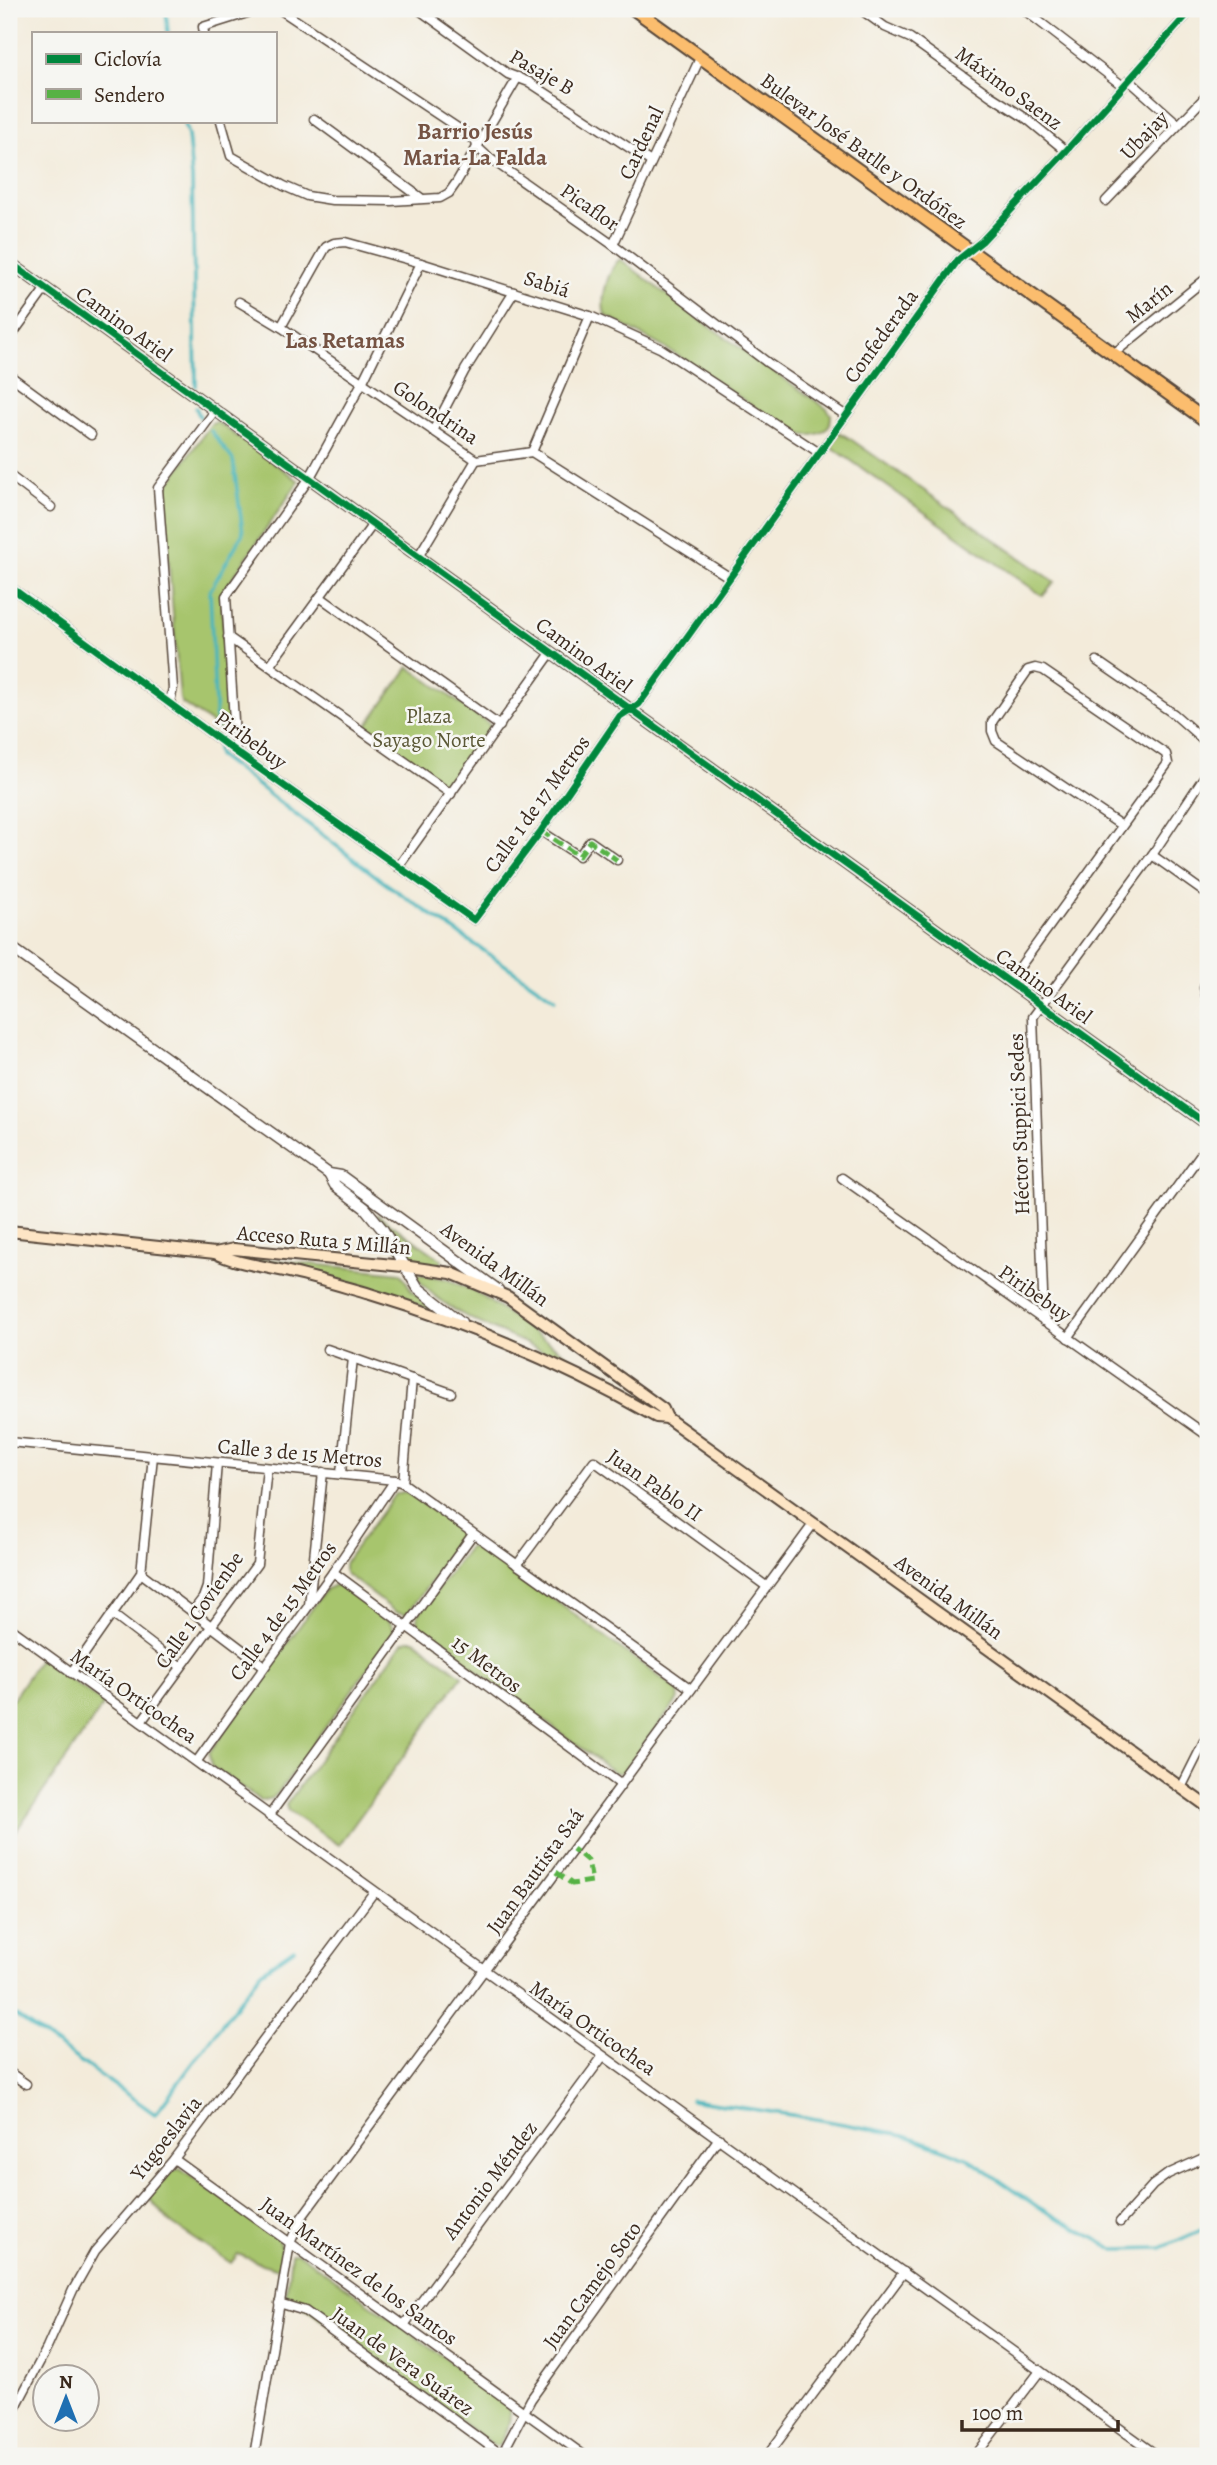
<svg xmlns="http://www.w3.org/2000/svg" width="1217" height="2465" font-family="Alegreya,serif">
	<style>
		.green { fill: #a7c56d; stroke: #717846; stroke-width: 2 }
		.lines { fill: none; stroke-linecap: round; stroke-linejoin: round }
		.stream { stroke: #45b5bc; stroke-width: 3.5 }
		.minor-casing { stroke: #57473a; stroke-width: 11 }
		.tertiary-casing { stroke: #57473a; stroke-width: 13 }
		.secondary-casing { stroke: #57473a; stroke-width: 14 }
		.primary-casing { stroke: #57473a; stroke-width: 16 }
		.minor { stroke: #fff; stroke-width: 8 }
		.tertiary { stroke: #fff; stroke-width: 10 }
		.secondary { stroke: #fde5c5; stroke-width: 10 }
		.primary { stroke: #fbbd6e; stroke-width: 12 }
		.quiet { stroke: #57b245; stroke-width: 5; stroke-dasharray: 10 5; stroke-linecap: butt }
		.cycleway-casing { stroke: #f6f6f2; stroke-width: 11 }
		.cycleway { stroke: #00873e; stroke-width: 7 }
		.labels { text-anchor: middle; stroke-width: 5; stroke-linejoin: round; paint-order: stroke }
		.street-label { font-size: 21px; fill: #3b2a1e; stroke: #f6f6f2 }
		.park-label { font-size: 21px; fill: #5b5836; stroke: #f6f6f2 }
		.neighbourhood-label { font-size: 23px; font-weight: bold; fill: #755343; stroke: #f6f6f2 }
	</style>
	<rect width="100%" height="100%" fill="#f6f6f2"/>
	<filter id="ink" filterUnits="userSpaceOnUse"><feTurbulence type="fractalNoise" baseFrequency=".0143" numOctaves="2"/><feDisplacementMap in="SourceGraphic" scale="14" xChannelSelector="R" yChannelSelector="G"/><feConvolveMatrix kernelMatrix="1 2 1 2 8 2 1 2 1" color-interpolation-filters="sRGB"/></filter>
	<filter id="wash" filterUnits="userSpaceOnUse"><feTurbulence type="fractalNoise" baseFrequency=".00686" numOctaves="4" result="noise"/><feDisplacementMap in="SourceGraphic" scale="28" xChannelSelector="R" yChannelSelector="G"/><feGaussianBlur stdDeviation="1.57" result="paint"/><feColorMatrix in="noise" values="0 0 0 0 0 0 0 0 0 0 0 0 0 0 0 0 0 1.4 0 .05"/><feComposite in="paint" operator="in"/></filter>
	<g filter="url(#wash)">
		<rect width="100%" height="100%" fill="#f3ebda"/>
		<!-- green -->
		<g class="green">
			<path d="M620,259L688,311L827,409L831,414C832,437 808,438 791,432L674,353L605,315C600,301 608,268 620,259Z"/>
			<path d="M217,422L299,481L221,595L230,727L226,733L182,703L180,699L163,492L211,424Z"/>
			<path d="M838,432L849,438L1055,582L1043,596L829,445Z"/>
			<path d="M409,667L489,724L490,727L449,784L444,785L365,728Z"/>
			<path d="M377,1214L442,1260L440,1266L406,1263Z"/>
			<path d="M241,1257L401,1273L412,1291L437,1312L369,1287Z"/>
			<path d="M413,1273L447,1279L474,1291L611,1385C583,1371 556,1357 527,1344C484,1324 443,1313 413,1273Z"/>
			<path d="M401,1492H407L458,1528L461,1541L407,1614L396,1612L345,1573V1564L348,1558L395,1494Z"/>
			<path d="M475,1546L482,1547L676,1689L679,1694L677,1701L624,1770L620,1773L614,1772L418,1628L417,1617L468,1548Z"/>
			<path d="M335,1585H342L390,1622L393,1626V1633L278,1793L272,1798L261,1801L211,1766L209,1753L326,1589Z"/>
			<path d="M408,1640H415L462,1676L339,1845L288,1811L286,1805L403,1642Z"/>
			<path d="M40,1658L104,1704L9,1841V1698L12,1700Z"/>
			<path d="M180,2169L276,2236L282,2247L279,2269L262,2264L238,2254L231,2263L171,2223L148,2197L171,2172Z"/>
			<path d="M294,2253H298L402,2326L507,2405C514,2419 506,2430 500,2443L498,2446L493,2445L355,2344L302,2306L286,2297L291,2254Z"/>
		</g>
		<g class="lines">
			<!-- stream -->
			<g class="stream">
				<path d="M166,9L168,33"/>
				<path d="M177,9H189"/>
				<path d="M183,121L188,135L192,179L196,386"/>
				<path d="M196,408L200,417"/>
				<path d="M211,431L233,460L243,533L210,591L216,727"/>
				<path d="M217,748L218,755L385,883L555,999"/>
				<path d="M9,2011L155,2114L261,1972L294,1949"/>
				<path d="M691,2100L805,2117L904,2135L947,2150L969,2159L1038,2207L1114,2249L1161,2248L1208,2227"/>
			</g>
		</g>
	</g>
	<g filter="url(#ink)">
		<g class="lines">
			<!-- minor casing -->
			<g class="minor-casing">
				<g id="minor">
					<path d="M279,9L467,134L476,142L477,147L488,157L613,245L768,363L845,415"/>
					<path d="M418,9L508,74L529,82L651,162"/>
					<path d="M860,9L885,27L910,38L991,96L1027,119L1066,151"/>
					<path d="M1023,9L1123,86"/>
					<path d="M204,33L203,27L260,9"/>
					<path d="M1130,81L1178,124"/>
					<path d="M314,119L421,198"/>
					<path d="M221,121L231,156L284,186L307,196L332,200L391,201L440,198L449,193L456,183L518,77"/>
					<path d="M1106,201L1208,94"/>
					<path d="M613,245L701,56"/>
					<path d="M239,302L281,327L476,460L532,452L729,577"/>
					<path d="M281,327L326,247L334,243L345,242L421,263L590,316L660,348L818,452"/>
					<path d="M9,339L46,288"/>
					<path d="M1112,355L1208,277"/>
					<path d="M9,375L91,435"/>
					<path d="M433,431L465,370L514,292"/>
					<path d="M532,452L590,316"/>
					<path d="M9,475L51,507"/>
					<path d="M418,557L476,460"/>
					<path d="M9,586L236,752L474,920L541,831L620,716L639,704L958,260L982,241L1066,151L1192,9"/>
					<path d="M320,597L500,726"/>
					<path d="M228,637L451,794"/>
					<path d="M1097,661L1174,714L1208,744"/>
					<path d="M270,665L373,524"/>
					<path d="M170,702L173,688L158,488L215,411"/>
					<path d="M236,752L226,596L309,479L362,383L421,263"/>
					<path d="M541,831L579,856L590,841L617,860"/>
					<path d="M1152,855L1208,895"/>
					<path d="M398,867L551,653"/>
					<path d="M1208,972L1204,988L1208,1004"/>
					<path d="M1009,982L1168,763L1166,754L1043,670L1035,668L1028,670L992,722V731L996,741L1122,826"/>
					<path d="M842,1178L1208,1436"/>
					<path d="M1044,1321L1033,1017L1152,855L1208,771"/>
					<path d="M1068,1338L1208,1144"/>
					<path d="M327,1349L451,1393"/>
					<path d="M9,1442L395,1480L403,1483L691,1689"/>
					<path d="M341,1473L353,1358"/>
					<path d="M403,1483L412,1379"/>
					<path d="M517,1565L594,1461L766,1586"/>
					<path d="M333,1572L620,1784"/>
					<path d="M141,1573L264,1666"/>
					<path d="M309,1605L323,1472"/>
					<path d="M193,1611L203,1598L207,1587L217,1463"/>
					<path d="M112,1614L180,1666"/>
					<path d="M9,1627L1158,2456"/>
					<path d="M71,1673L141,1573L153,1456"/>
					<path d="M141,1722L257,1564L267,1468"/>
					<path d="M197,1761L333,1572L395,1480"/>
					<path d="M1181,1788L1208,1734"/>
					<path d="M269,1816L473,1534"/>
					<path d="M9,2072L26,2084"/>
					<path d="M174,2159L585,2456"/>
					<path d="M1120,2222L1153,2185L1168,2174L1208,2156"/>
					<path d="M279,2303L305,2311L502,2455"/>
					<path d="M404,2325L603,2056"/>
					<path d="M9,2420L47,2348L73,2290L95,2251L174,2159L374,1892"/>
					<path d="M254,2456L290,2243L302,2217L814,1523"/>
					<path d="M501,2456L531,2399L719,2138"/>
					<path d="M767,2456L904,2272"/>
					<path d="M975,2456L1040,2371"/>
				</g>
			</g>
			<!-- tertiary casing -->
			<g class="tertiary-casing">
				<g id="tertiary">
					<path d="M9,262L1208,1125"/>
					<path d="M9,946L329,1174L335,1185L365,1208L383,1230L418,1288L461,1322"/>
					<path d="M329,1174L341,1176L498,1290"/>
				</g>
			</g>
			<!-- secondary casing -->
			<g class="secondary-casing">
				<g id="secondary">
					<path d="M9,1231L215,1253L234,1249L403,1266L451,1273L508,1297L663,1409L667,1418"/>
					<path d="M215,1253C240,1265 267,1266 293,1273C319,1279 345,1287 370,1294C470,1324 565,1365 656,1417L667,1418L1208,1807"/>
				</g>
			</g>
			<!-- primary casing -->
			<g class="primary-casing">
				<path id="primary" d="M634,9L1208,422"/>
			</g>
			<!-- minor -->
			<use href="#minor" class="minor"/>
			<!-- tertiary -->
			<use href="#tertiary" class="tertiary"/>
			<!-- secondary -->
			<use href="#secondary" class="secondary"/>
			<!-- primary -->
			<use href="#primary" class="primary"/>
			<!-- quiet -->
			<g class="quiet">
				<path d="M541,831L579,856L590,841L617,860"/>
				<path d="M556,1872L572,1884L592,1881L588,1861L573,1849"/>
			</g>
			<!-- cycleway casing -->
			<g class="cycleway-casing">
				<g id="cycleway">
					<path d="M9,262L1208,1125"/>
					<path d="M9,586L236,752L474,920L541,831L620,716L639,704L958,260L982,241L1066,151L1192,9"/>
				</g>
			</g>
			<!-- cycleway -->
			<use href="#cycleway" class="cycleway"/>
		</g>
	</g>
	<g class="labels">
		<!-- street labels -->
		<g class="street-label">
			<text transform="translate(542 72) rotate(30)" y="7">Pasaje B</text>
			<text transform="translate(1009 88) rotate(36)" y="7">Máximo Saenz</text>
			<text transform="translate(1144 135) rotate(-46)" y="7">Ubajay</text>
			<text transform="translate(641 143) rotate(-65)" y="7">Cardenal</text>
			<text transform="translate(864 151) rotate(36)" y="7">Bulevar José Batlle y Ordóñez</text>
			<text transform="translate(590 207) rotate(35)" y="7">Picaflor</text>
			<text transform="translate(547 284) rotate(18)" y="7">Sabiá</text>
			<text transform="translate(1149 302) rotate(-39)" y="7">Marín</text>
			<text transform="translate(124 324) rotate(36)" y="7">Camino Ariel</text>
			<text transform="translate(881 336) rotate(-54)" y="7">Confederada</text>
			<text transform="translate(436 412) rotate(34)" y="7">Golondrina</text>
			<text transform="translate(584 655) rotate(36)" y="7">Camino Ariel</text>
			<text transform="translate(251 740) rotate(36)" y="7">Piribebuy</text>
			<text transform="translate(537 804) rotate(-54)" y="7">Calle 1 de 17 Metros</text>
			<text transform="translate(1044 986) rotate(36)" y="7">Camino Ariel</text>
			<text transform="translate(1019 1124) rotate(-92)" y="7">Héctor Suppici Sedes</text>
			<text transform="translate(324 1240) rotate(5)" y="7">Acceso Ruta 5 Millán</text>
			<text transform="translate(495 1264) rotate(36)" y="7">Avenida Millán</text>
			<text transform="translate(1035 1293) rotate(35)" y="7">Piribebuy</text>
			<text transform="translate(300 1453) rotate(5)" y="7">Calle 3 de 15 Metros</text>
			<text transform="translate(655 1485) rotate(35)" y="7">Juan Pablo II</text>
			<text transform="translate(949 1597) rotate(36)" y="7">Avenida Millán</text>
			<text transform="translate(199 1610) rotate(-55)" y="7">Calle 1 Covienbe</text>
			<text transform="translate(283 1611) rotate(-54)" y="7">Calle 4 de 15 Metros</text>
			<text transform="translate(487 1664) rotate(37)" y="7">15 Metros</text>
			<text transform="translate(134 1696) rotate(35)" y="7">María Orticochea</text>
			<text transform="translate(535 1871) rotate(-54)" y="7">Juan Bautista Saá</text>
			<text transform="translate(593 2028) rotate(35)" y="7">María Orticochea</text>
			<text transform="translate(166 2138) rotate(-52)" y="7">Yugoeslavia</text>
			<text transform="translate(490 2180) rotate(-53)" y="7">Antonio Méndez</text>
			<text transform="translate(359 2271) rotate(36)" y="7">Juan Martínez de los Santos</text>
			<text transform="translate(592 2285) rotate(-54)" y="7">Juan Camejo Soto</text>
			<text transform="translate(403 2361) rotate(36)" y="7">Juan de Vera Suárez</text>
		</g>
		<!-- park labels -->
		<g class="park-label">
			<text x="429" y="723">Plaza<tspan x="429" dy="24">Sayago Norte</tspan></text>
		</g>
		<!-- neighbourhood labels -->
		<g class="neighbourhood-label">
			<text x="475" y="139">Barrio Jesús<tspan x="475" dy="26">Maria-La Falda</tspan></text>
			<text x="345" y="348">Las Retamas</text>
		</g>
	</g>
	<!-- margin -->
	<rect width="1217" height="2465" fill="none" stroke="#f6f6f2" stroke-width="35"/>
	<!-- legend -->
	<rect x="32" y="32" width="245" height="91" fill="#f6f6f2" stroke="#aba49d" stroke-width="2"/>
	<rect x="46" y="54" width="35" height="10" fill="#00873e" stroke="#aba49d" stroke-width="2"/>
	<text x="94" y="66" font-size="21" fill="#3b2a1e">Ciclovía</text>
	<rect x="46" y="89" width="35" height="10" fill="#57b245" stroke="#aba49d" stroke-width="2"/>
	<text x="94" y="102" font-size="21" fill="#3b2a1e">Sendero</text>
	<!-- north arrow -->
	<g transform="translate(66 2398)"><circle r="33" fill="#f6f6f2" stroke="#aba49d" stroke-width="2"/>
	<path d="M0-5L12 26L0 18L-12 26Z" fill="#1f6fb2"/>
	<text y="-10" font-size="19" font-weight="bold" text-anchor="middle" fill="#3b2a1e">N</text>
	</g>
	<!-- scale -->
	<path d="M962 2420v10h156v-10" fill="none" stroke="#3b2a1e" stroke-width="3.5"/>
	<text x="972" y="2420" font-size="21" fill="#3b2a1e" stroke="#f6f6f2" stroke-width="5" paint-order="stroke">100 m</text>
</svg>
